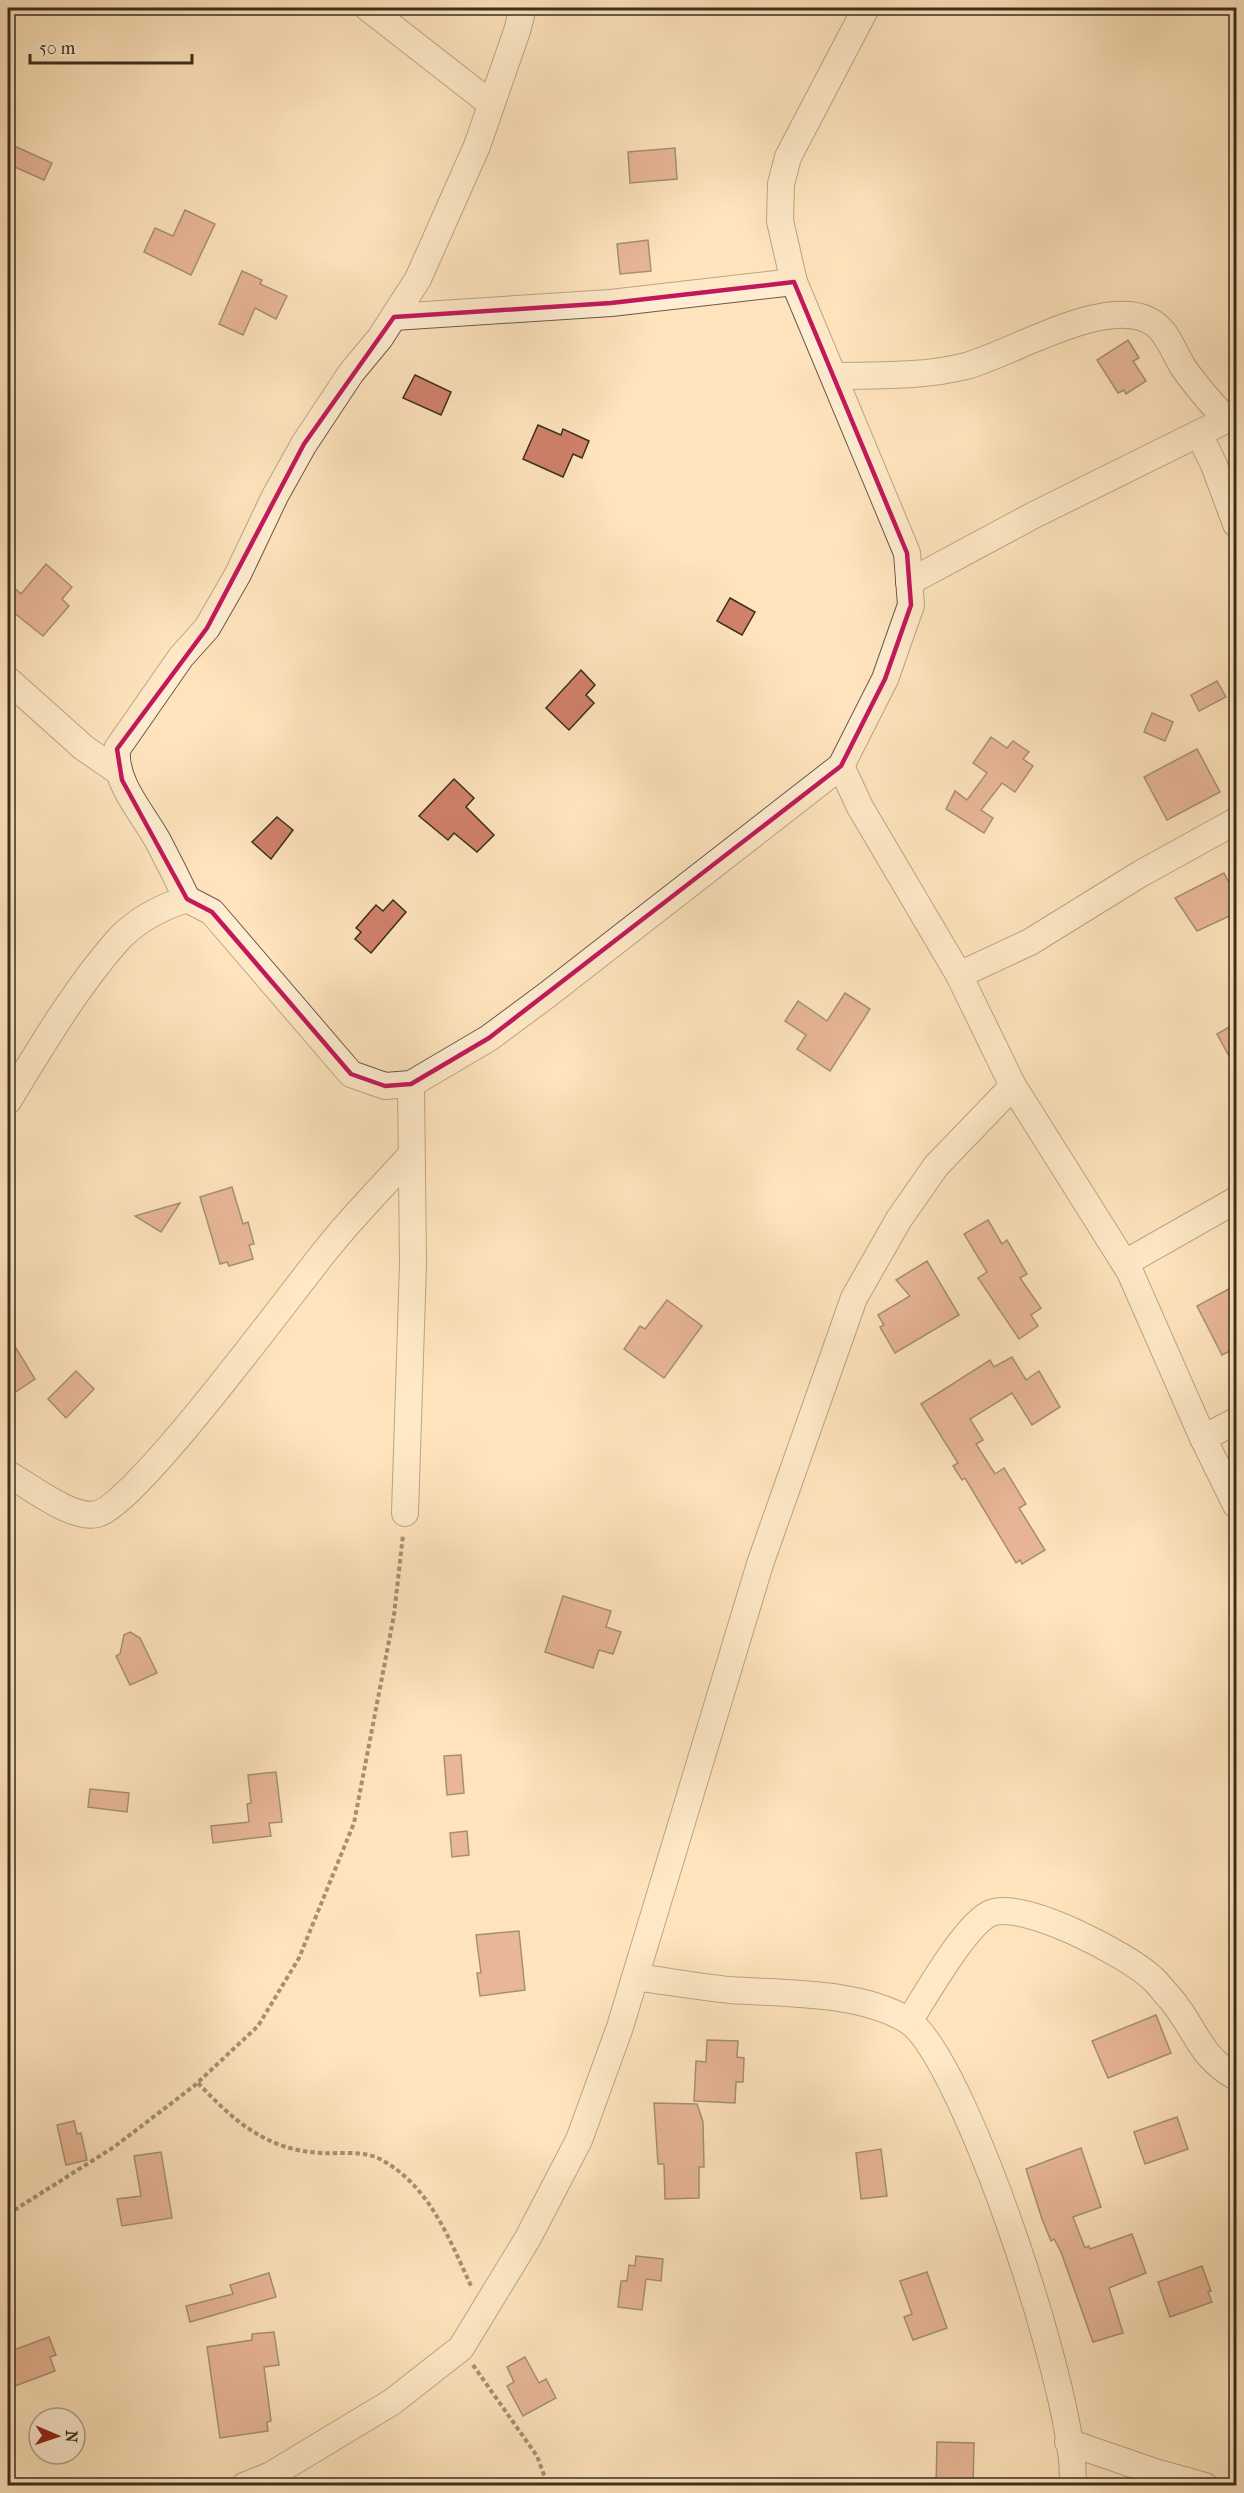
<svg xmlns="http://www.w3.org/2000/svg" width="1244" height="2493" font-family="'IM FELL French Canon',serif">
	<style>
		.building { fill: #d0816a; stroke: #392e1f; stroke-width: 1.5 }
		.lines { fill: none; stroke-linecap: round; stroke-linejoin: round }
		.street-casing { stroke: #6a5b46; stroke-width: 28 }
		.path { stroke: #392e1f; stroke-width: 4; stroke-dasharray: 4.5 3; stroke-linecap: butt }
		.street { stroke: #feedd3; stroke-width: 26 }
		.marked { fill: none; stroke: #c2185b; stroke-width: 4.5; stroke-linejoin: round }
	</style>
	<rect width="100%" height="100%" fill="#fee3bc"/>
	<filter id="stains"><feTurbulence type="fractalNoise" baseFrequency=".00333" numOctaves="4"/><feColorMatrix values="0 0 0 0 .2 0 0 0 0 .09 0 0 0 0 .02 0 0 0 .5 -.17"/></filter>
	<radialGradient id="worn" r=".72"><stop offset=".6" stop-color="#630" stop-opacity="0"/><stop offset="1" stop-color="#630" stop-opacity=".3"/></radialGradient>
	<!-- building -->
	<g class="building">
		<path d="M8,143L52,163L44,180L8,164Z"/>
		<path d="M675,148L677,179L630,183L628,152Z"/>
		<path d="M185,210L215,224L191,275L144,252L155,228L173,236Z"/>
		<path d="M648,240L651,271L620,274L617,244Z"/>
		<path d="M242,271L262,280L260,284L287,296L276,319L255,308L243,335L219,324Z"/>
		<path d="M1128,340L1139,358L1133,361L1146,381L1126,394L1124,390L1118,393L1097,360Z"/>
		<path d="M415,375L451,392L441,415L403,398Z"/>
		<path d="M538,425L561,435L563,429L589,441L582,458L573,454L563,477L523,459Z"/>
		<path d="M46,564L72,587L62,599L69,606L43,636L8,608V582L21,594Z"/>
		<path d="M730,598L755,612L742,635L717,621Z"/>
		<path d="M581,670L595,685L586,695L594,703L569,730L546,708Z"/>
		<path d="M1217,681L1226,697L1199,711L1191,695Z"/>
		<path d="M1152,713L1173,722L1165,741L1144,732Z"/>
		<path d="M991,737L1007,748L1013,741L1029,752L1023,759L1033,766L1015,792L1002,783L981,810L993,818L984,833L946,809L955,791L967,800L987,773L973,763Z"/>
		<path d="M1197,749L1220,792L1167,820L1144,777Z"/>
		<path d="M454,779L474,798L466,807L494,835L477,852L454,833L448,840L419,816Z"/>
		<path d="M277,817L293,830L271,859L252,842Z"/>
		<path d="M1224,873L1236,897V913L1197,931L1175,898Z"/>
		<path d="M393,900L406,912L371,953L355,939L361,932L356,928L376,905L383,911Z"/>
		<path d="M845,993L870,1009L830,1071L797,1049L806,1035L785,1021L798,1001L827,1021Z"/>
		<path d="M1236,1023V1069L1217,1034Z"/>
		<path d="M232,1187L243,1224L248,1222L254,1244L249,1245L253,1259L229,1266L227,1262L220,1264L200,1197Z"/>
		<path d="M180,1203L161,1232L135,1216Z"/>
		<path d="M988,1220L1002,1244L1007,1240L1027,1274L1020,1278L1041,1308L1031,1315L1038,1326L1019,1339L978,1278L987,1272L964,1234Z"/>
		<path d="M927,1261L959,1315L895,1353L880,1327L884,1325L878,1315L910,1296L896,1280Z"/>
		<path d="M1236,1285V1348L1222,1355L1197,1306Z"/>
		<path d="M667,1300L702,1326L664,1378L624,1349L640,1326L645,1329Z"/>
		<path d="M8,1335L35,1379L8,1397Z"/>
		<path d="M1012,1357L1026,1380L1039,1371L1060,1407L1032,1425L1012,1393L970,1419L983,1440L976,1444L995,1474L1004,1468L1026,1504L1019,1508L1045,1550L1022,1564L1020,1560L1016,1563L965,1478L962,1480L953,1466L958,1463L921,1404L990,1360L994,1367Z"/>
		<path d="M76,1371L94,1389L66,1418L48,1399Z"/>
		<path d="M563,1596L611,1611L606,1627L621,1632L613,1654L599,1650L593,1668L545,1652Z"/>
		<path d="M130,1632L140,1638L157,1673L130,1685L116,1656L120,1654L124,1635Z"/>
		<path d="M461,1755L464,1793L447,1795L444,1756Z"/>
		<path d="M276,1772L282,1822L269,1823L271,1836L213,1843L211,1826L249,1822L247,1804L251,1803L248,1775Z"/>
		<path d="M90,1789L129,1793L127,1812L88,1807Z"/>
		<path d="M467,1831L469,1855L452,1857L450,1833Z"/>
		<path d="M519,1931L525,1990L480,1996L477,1973H481L476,1935Z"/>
		<path d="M1156,2015L1171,2053L1108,2078L1092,2041Z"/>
		<path d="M707,2040L738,2041L737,2057L744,2058L743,2082H736L735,2103L694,2101L696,2061L706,2062Z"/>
		<path d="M654,2103L697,2104L703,2122L704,2167H699V2198L665,2199L664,2164H658Z"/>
		<path d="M1177,2117L1188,2149L1145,2164L1134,2132Z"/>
		<path d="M74,2121L77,2134L81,2133L87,2160L66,2165L57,2125Z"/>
		<path d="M1081,2148L1101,2207L1073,2217L1085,2248L1089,2246L1090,2249L1132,2234L1146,2273L1109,2288L1123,2333L1093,2342L1061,2252L1054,2239L1051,2241L1042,2219L1026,2169Z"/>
		<path d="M881,2149L887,2196L861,2199L856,2153Z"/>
		<path d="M161,2152L172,2218L122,2226L117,2199L141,2196L134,2156Z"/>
		<path d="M636,2256L663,2259L661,2281L646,2279L642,2310L618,2307L621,2281H627L629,2265L635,2266Z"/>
		<path d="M1202,2266L1211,2291L1208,2292L1212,2302L1170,2317L1158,2282Z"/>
		<path d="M927,2272L947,2328L913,2340L904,2317L912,2314L900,2281Z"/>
		<path d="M269,2273L276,2297L190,2322L186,2306L233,2294L230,2285Z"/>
		<path d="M274,2332L279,2365L264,2367L271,2421L267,2422L268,2431L220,2438L207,2347L252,2340V2334Z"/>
		<path d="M49,2337L56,2355L50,2357L55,2371L15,2386L8,2366V2352Z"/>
		<path d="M525,2357L539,2383L546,2379L556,2398L523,2416L507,2386L514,2382L507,2367Z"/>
		<path d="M937,2442L974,2443L973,2486H936Z"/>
	</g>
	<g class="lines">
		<!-- street casing -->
		<g class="street-casing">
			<g id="street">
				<path d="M368,8L491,104"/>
				<path d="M394,317L611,303L794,282"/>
				<path d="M834,376C878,375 923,377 966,366C1012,354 1113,290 1156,325C1168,334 1175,354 1183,367C1196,386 1211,403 1227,420"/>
				<path d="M1199,434L1214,465L1236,524"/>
				<path d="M909,582L1034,515L1236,415"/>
				<path d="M8,680L84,748L119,772"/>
				<path d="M841,766L860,807L959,975L1013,1086L1130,1272L1203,1438L1236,1505"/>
				<path d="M187,899C178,880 168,860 158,841C142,812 114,783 117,749L181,657L207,628L238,574L275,496L304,444L351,373L380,338L418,279L477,146L517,31L523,8"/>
				<path d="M959,975L1030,942L1140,874L1236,821"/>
				<path d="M8,1101C41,1047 75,989 117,941C135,921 162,907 187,899L212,912L351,1074L385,1086L411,1084L489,1038L547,995L841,766L885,679L911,605L907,553L794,282L780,221L781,184L788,157L866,8"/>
				<path d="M1125,1263L1236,1200"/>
				<path d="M1203,1438L1236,1421"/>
				<path d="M8,1474C30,1486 72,1520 97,1514C136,1505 291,1293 326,1250C352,1217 383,1186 411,1155"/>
				<path d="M405,1513L413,1264L411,1084"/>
				<path d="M635,1977C667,1981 698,1987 730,1990C785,1994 858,1991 907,2020C964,2054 1083,2417 1072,2486"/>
				<path d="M909,2021C925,1997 966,1923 991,1913C1023,1900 1128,1955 1152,1978C1159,1984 1164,1992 1170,1998C1196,2028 1198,2056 1236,2077"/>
				<path d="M1068,2442L1155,2472L1205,2486"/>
				<path d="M244,2486L271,2475L392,2402L461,2348L528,2238L579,2140L620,2027L760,1564L854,1298L899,1219L936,1166L1013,1086"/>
			</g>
		</g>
		<!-- path -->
		<g class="path">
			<path d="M198,2083C234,2121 266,2150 321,2153C340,2154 362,2150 380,2159C429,2185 449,2238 471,2286"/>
			<path d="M8,2214L114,2147L194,2086L258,2026L299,1958L354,1823L394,1615L403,1535"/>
			<path d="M473,2365L537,2456L548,2486"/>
		</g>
		<!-- street -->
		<use href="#street" class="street"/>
	</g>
	<!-- marked area -->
	<path d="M0 0H1244V2493H0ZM794,282L907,553L911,605L885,679L841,766L489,1038L411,1084L385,1086L351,1074L212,912L187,899L122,780L117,749L207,628L304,444L394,317L611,303Z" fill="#fee3bc" fill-opacity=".55" fill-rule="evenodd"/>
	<path class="marked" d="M794,282L907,553L911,605L885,679L841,766L489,1038L411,1084L385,1086L351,1074L212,912L187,899L122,780L117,749L207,628L304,444L394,317L611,303Z"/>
	<!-- margin -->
	<rect width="1244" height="2493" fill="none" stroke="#fee3bc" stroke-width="30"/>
	<rect x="9" y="9" width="1226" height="2475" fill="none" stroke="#392e1f" stroke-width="3"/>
	<rect x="15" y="15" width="1214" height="2463" fill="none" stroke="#392e1f" stroke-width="1.5"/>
	<!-- north arrow -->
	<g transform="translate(57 2436) rotate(92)"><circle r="28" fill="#feedd3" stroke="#afa18b" stroke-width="1.5"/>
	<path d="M0-4.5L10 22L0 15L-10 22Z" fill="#8f2418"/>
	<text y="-9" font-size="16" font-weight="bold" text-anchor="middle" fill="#392e1f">N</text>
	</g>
	<!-- scale -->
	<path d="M30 54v9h162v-9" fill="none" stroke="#392e1f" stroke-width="3"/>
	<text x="39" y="54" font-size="18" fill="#392e1f" stroke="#feedd3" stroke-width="4.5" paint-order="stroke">50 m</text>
	<rect width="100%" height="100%" filter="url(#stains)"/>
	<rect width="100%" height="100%" fill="url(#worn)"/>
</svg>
